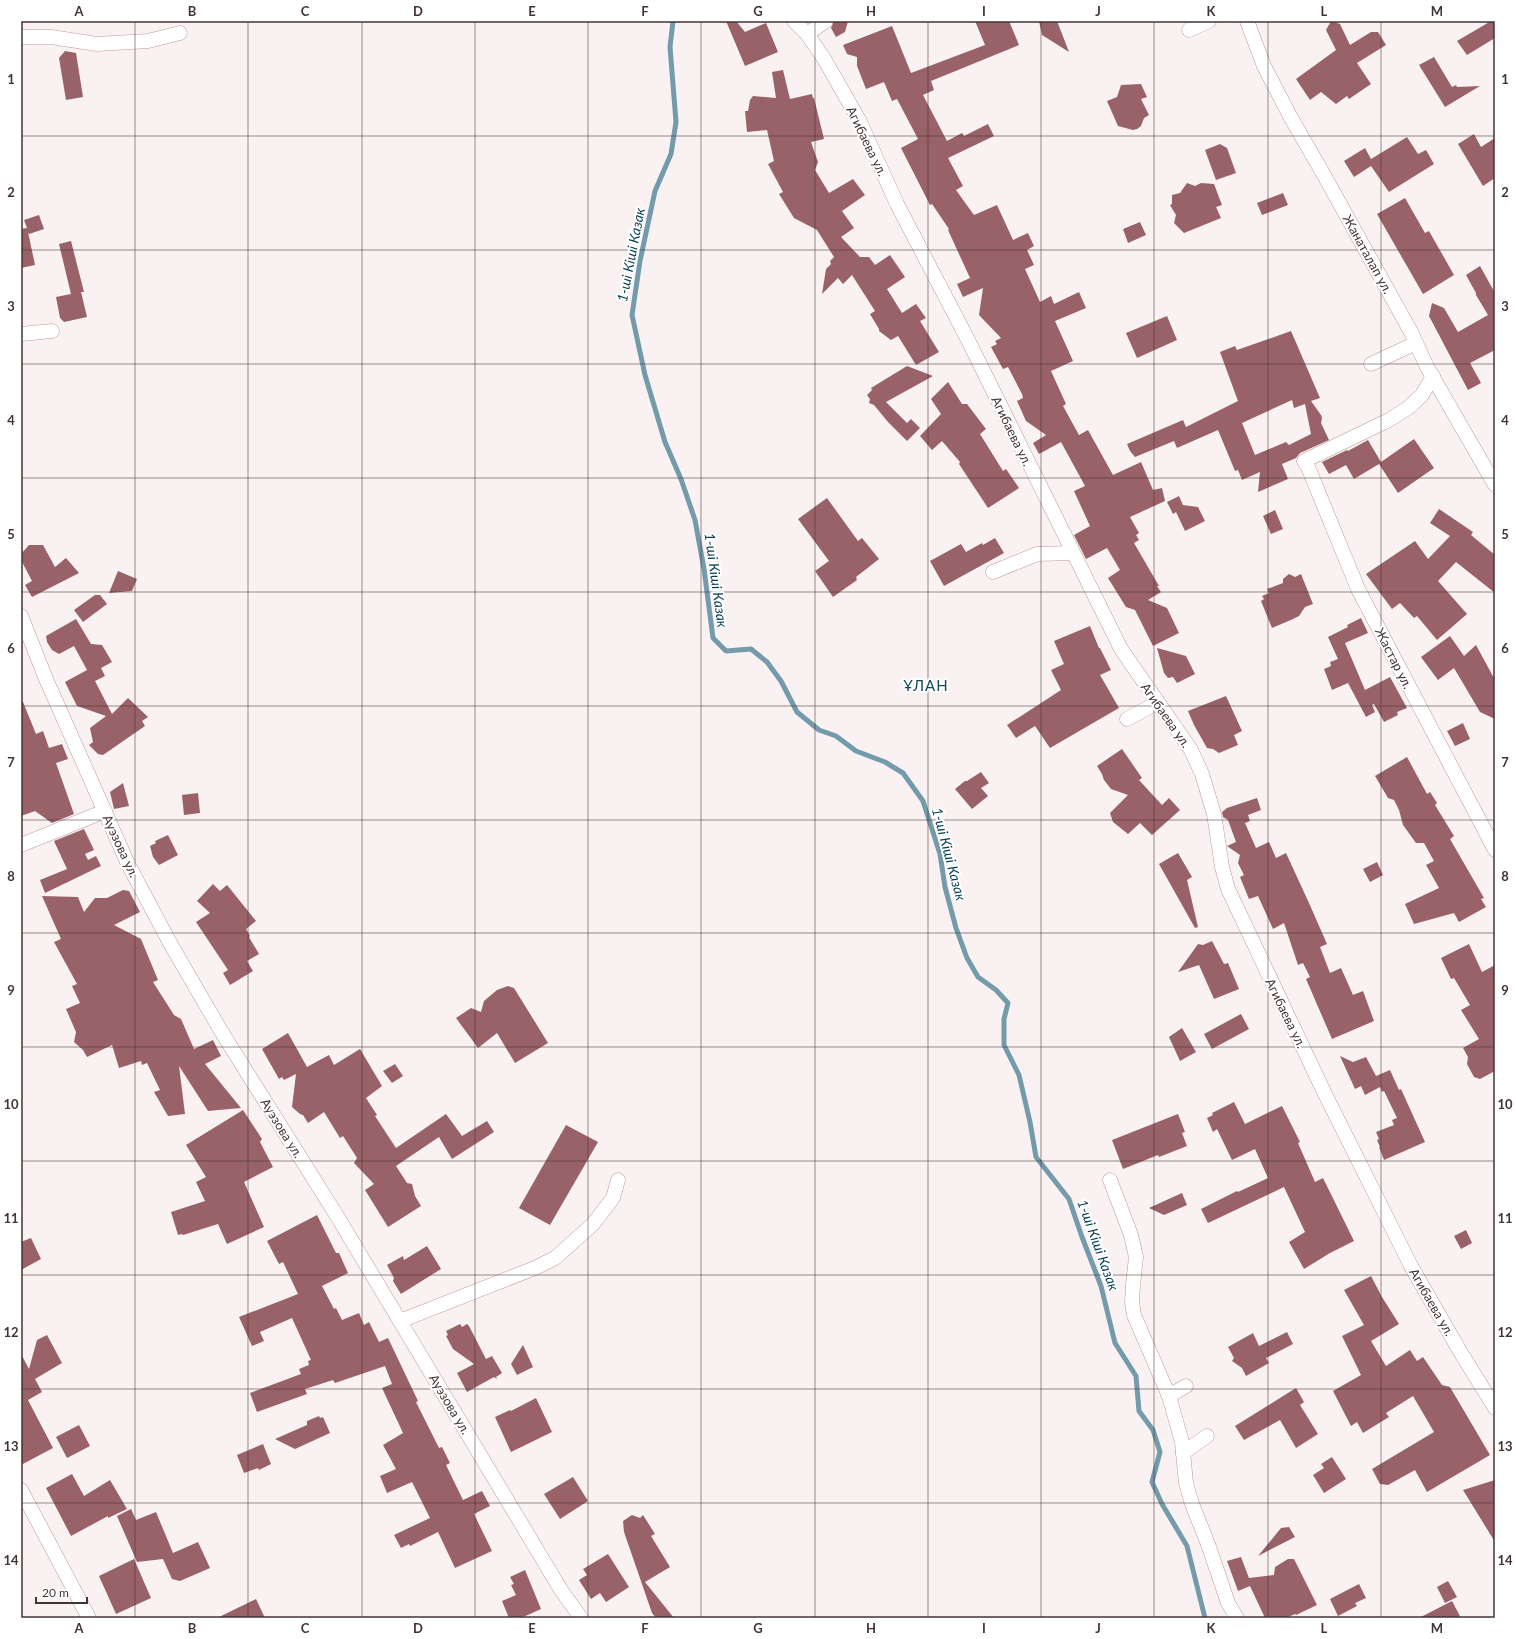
<svg xmlns="http://www.w3.org/2000/svg" width="1516" height="1639" font-family="Lato,sans-serif">
	<style>
		.lines { fill: none; stroke-linecap: round; stroke-linejoin: round }
		.stream { stroke: #739bab; stroke-width: 5 }
		.building { fill: #996168; fill-rule: evenodd }
		.street-casing { stroke: #c1989c; stroke-width: 15 }
		.street { stroke: #fff; stroke-width: 14 }
		.grid { fill: none; stroke: #443334; stroke-width: 1; stroke-opacity: 0.55 }
		.labels { text-anchor: middle; stroke-width: 4; stroke-linejoin: round; paint-order: stroke }
		.street-label { font-size: 13px; fill: #443334; stroke: #fff }
		.water-label { font-size: 14px; font-style: italic; fill: #074253; stroke: #fff }
		.quarter-label { font-size: 15px; letter-spacing: 1px; fill: #134858; stroke: #fff }
		.neatline { fill: none; stroke: #443334; stroke-width: 1.5 }
		.grid-label { font-size: 13px; text-anchor: middle; font-weight: bold; fill: #443334 }
	</style>
	<rect width="100%" height="100%" fill="#faf2f2"/>
	<g class="lines">
		<!-- stream -->
		<path class="stream" d="M673,21L670,47L676,122L671,154L655,191L640,261L632,315L645,375L665,442L681,479L695,520L704,569L713,638L726,651L751,649L767,662L781,681L797,712L819,730L836,736L856,751L885,762L903,773L923,801L940,854L945,887L956,928L967,958L978,977L996,990L1008,1003L1004,1019V1045L1019,1075L1030,1122L1036,1157L1069,1199L1082,1237L1101,1286L1115,1343L1136,1376L1139,1411L1153,1430L1160,1452L1152,1482L1162,1504L1187,1546L1205,1618"/>
	</g>
	<!-- building -->
	<g class="building">
		<path d="M726,21H736L745,32L766,23L778,52L745,66Z"/>
		<path d="M834,21H848L845,32L836,37L831,28Z"/>
		<path d="M975,21H1009L1019,45L931,81L934,90L923,95L947,141L962,133L964,136L988,124L994,136L948,158L963,186L956,190L974,215L997,205L1013,240L1028,233L1034,246L1027,250L1034,265L1025,269L1040,302L1051,296L1054,304L1079,292L1086,308L1055,321L1073,361L1051,371L1066,404L1063,406L1079,435L1088,430L1113,475L1141,462L1153,490L1162,488L1165,501L1130,517L1139,533L1136,535L1139,540L1134,543L1159,586H1157L1161,592L1148,600L1167,608L1179,633L1153,646L1135,610L1126,607L1108,578L1120,570L1107,548L1086,559L1074,535L1090,526L1074,491L1085,486L1061,442L1039,454L1033,443L1046,435L1026,421L1017,401L1023,398L1022,394L1008,367L1003,369L991,347L997,344L995,341L1001,338L979,315L983,288L963,297L957,284L970,278L948,230L949,229L932,204L930,205L901,148L918,139L897,99L892,101L884,82L866,89L857,66V57L847,54L843,45L892,26L911,73L985,45Z"/>
		<path d="M1039,21H1057L1069,52L1042,35Z"/>
		<path d="M1331,21L1340,24L1350,45L1371,32H1378L1386,45L1357,63L1371,84L1349,99L1347,96L1336,104L1321,92L1310,100L1296,79L1336,50L1326,30Z"/>
		<path d="M1491,21H1495V38L1467,55L1457,41Z"/>
		<path d="M65,51L76,53L83,97L66,100L59,58Z"/>
		<path d="M1434,57L1452,87L1456,85L1457,87L1480,86L1445,107L1419,65Z"/>
		<path d="M783,70L790,99L812,94L813,98H814L824,139L811,142L818,162L815,170L829,193L853,179L865,195L842,211L854,228L841,237L860,257H869L875,265L890,255L905,277L887,289L902,313L916,304L926,318L920,321L939,352L916,365L898,336L891,340L879,331V329L870,314L875,311L852,275L843,284L838,278L822,294L826,269L831,264L830,261L834,257L817,230L794,218L779,194L783,192L768,164L774,161L767,130L747,132L745,111H748L750,100L753,96L776,98L772,72Z"/>
		<path d="M1141,84L1147,97L1141,99L1149,115L1144,118L1141,126L1137,129L1133,130L1118,126L1107,101L1117,97L1121,85Z"/>
		<path d="M1474,134L1481,147L1495,138V178L1483,186L1458,144Z"/>
		<path d="M1407,137L1418,154L1426,150L1434,164L1389,192L1371,166L1354,177L1344,161L1365,148L1371,159Z"/>
		<path d="M1220,144L1227,148L1236,173L1216,180L1205,150Z"/>
		<path d="M1187,183L1195,186L1201,183L1214,184L1222,205L1216,207L1221,218L1184,233L1174,223L1176,215L1170,205L1172,204V195L1180,193Z"/>
		<path d="M1283,193L1288,205L1262,215L1257,203Z"/>
		<path d="M1405,198L1425,233L1429,231L1454,275L1423,294L1377,214Z"/>
		<path d="M39,215L44,229L29,234L28,232L35,265L21,268V229L27,228L24,220Z"/>
		<path d="M1140,222L1146,235L1128,243L1123,229Z"/>
		<path d="M71,241L84,292H81L87,317L64,322L60,318L56,297L71,294L59,244Z"/>
		<path d="M1480,266L1495,293V350L1470,363L1481,383L1468,390L1429,316L1432,303L1444,308L1458,332L1488,315L1476,295V293L1466,275Z"/>
		<path d="M1167,316L1177,340L1137,358L1126,333Z"/>
		<path d="M1291,331L1320,398L1311,401L1321,415L1322,418L1321,423L1329,440L1300,453L1296,458L1282,464L1288,479L1258,492L1260,472L1242,480L1238,470L1235,471L1218,430L1177,448L1174,441L1135,457L1130,451L1127,444L1183,420L1186,427L1238,401L1220,352L1235,346L1237,350ZM1292,400L1294,408L1305,404L1311,434L1289,445L1286,442L1255,455L1242,423Z"/>
		<path d="M907,366L933,376L886,402L907,423L911,419L920,428L907,441L888,422L874,405L869,403L870,399L867,395L872,390L871,388Z"/>
		<path d="M948,382L962,404H967L986,429L980,434L1003,471L1006,469L1019,488L988,508L959,464L960,462L942,441L932,450L920,436L941,414L931,399Z"/>
		<path d="M1414,439L1434,468L1398,493L1379,464L1354,479L1346,465L1329,474L1322,462L1347,450L1348,451L1368,440L1381,462Z"/>
		<path d="M1179,496L1183,505L1198,507L1205,521L1185,531L1176,512L1173,514L1167,502Z"/>
		<path d="M827,498L858,541L862,538L879,559L856,577L857,580L833,597L815,571L829,561L798,519Z"/>
		<path d="M1439,509L1473,532L1471,535L1495,555V593L1456,562L1438,581L1467,614L1437,640L1417,616L1414,618L1400,603L1392,609L1366,574L1415,541L1428,559L1450,536L1430,523Z"/>
		<path d="M1275,510L1283,529L1271,534L1263,516Z"/>
		<path d="M995,538L1004,553L944,586L930,561L961,544L966,552L982,543L983,545Z"/>
		<path d="M29,545H43L55,567L66,558L79,573L32,597L25,585L32,581L21,560V554Z"/>
		<path d="M118,571L137,579L132,591L109,593Z"/>
		<path d="M1289,574L1295,577L1301,574L1313,604L1305,607L1299,616L1293,619L1272,628L1261,601L1264,599L1262,596L1269,593L1267,589L1283,583V579Z"/>
		<path d="M95,595H100L107,604L83,622L74,610Z"/>
		<path d="M1361,618L1368,633L1345,643L1365,690L1390,677L1407,708L1397,712L1398,715L1384,722L1374,704L1372,705L1375,712L1366,717L1348,683L1332,690L1324,669L1331,666L1330,662L1338,659L1328,637L1348,627L1347,625Z"/>
		<path d="M76,619L91,644L102,645L112,662L101,668L105,676L95,681L112,714L128,698L148,717L142,721L145,726L103,755L98,754L89,745L93,742L90,728L106,716L77,706L65,682L87,670L74,646L59,654L52,650L47,642L46,636Z"/>
		<path d="M1090,626L1099,648H1100L1111,670L1100,675L1119,708L1050,748L1035,726L1016,738L1007,725L1061,690L1051,670L1064,664L1054,641Z"/>
		<path d="M1450,636L1464,656L1476,645L1495,680V719L1480,712L1454,668L1438,680L1421,657Z"/>
		<path d="M1157,648L1186,656L1195,674L1177,683L1173,677L1168,678L1164,673Z"/>
		<path d="M1226,696L1242,731L1234,735L1238,745L1219,753L1213,749L1207,748L1194,725L1188,711Z"/>
		<path d="M21,697L36,734L43,731L49,748L62,744L68,759L56,763L74,814L52,823L35,811L21,816Z"/>
		<path d="M1463,723L1470,739L1455,746L1447,731Z"/>
		<path d="M1122,749L1142,778L1139,780L1162,805L1169,798L1180,810L1152,835L1140,823L1128,834L1113,822L1110,813L1128,795L1111,789L1104,780L1102,774L1097,766Z"/>
		<path d="M1407,757L1427,794L1430,792L1437,803L1435,805L1454,836L1450,839L1484,898L1481,899L1486,907L1459,922L1454,913L1414,924L1405,904L1439,888L1426,865L1434,861L1424,843H1416L1403,825L1399,810L1394,800L1388,798L1375,776Z"/>
		<path d="M981,772L989,783L981,788L988,796L972,809L955,789L965,781H967Z"/>
		<path d="M123,783L129,806L114,809L110,792Z"/>
		<path d="M198,793L200,813L184,815L182,795Z"/>
		<path d="M1257,798L1261,810L1248,815L1250,821L1245,823L1256,848L1269,842L1276,858L1286,853L1309,903L1327,944L1320,947L1330,973L1341,968L1353,995L1363,991L1374,1021L1332,1039L1306,979L1310,977L1303,963L1298,965L1284,923L1273,929L1258,896L1249,899L1240,877L1244,875L1238,863L1240,855L1227,846L1236,842L1228,820L1223,817L1222,812L1227,808Z"/>
		<path d="M84,829L94,850L85,854L88,860L96,856L101,866L45,893L40,880L67,869L54,841Z"/>
		<path d="M168,835L178,855L159,865L153,857L150,846L156,843L155,841Z"/>
		<path d="M1178,853L1192,877L1187,880L1198,927L1195,928L1159,864Z"/>
		<path d="M1377,862L1383,875L1370,882L1363,869Z"/>
		<path d="M213,884L220,891L227,885L256,921L246,929L250,936L249,937L259,954L247,961L253,971L230,985L223,973L228,970L196,922L210,913L197,901Z"/>
		<path d="M123,890L129,891L140,912L114,925L141,939L158,980L153,982L174,1015L181,1019L194,1049L213,1040L221,1056L205,1064L241,1108L208,1111L179,1066L185,1114L168,1116L154,1092L160,1090L147,1063L142,1065L141,1061L119,1068L112,1045L87,1057L83,1050L74,1042L76,1032L66,1009L80,1003L72,986L77,984L54,942L61,939L42,896L78,897L84,912L95,898H107Z"/>
		<path d="M1212,941L1224,964L1228,963L1239,989L1214,999L1199,965L1178,972L1198,944L1203,945Z"/>
		<path d="M1469,944L1482,972L1495,965V1071L1480,1079L1474,1077L1467,1064L1468,1057L1463,1048L1479,1039L1461,1010L1470,1005L1454,978L1451,979L1441,958Z"/>
		<path d="M508,986L514,988L548,1043L515,1063L497,1033L478,1048L456,1018L471,1008L481,1012L484,1001L497,990Z"/>
		<path d="M1241,1014L1249,1029L1212,1049L1204,1034Z"/>
		<path d="M1182,1028L1196,1052L1180,1061L1169,1037Z"/>
		<path d="M288,1033L307,1067L329,1055L334,1065L360,1049L382,1086L366,1098L377,1115L375,1116L396,1148L446,1114L462,1136L487,1121L494,1132L452,1159L439,1137L396,1166L407,1183L412,1184L415,1196L421,1206L388,1227L365,1190L374,1184L354,1163L357,1158L343,1136L340,1138L324,1112L308,1123L303,1115L300,1114L292,1107L296,1074L284,1080L282,1077L279,1079L262,1049Z"/>
		<path d="M1340,1056L1353,1062L1366,1057L1376,1076L1390,1070L1399,1090L1401,1089L1425,1142L1384,1160L1379,1147H1380L1377,1140L1379,1139L1376,1132L1394,1125L1392,1120L1397,1118L1384,1091L1382,1092L1380,1087L1365,1095L1361,1086L1355,1089Z"/>
		<path d="M395,1064L403,1076L392,1083L383,1071Z"/>
		<path d="M1234,1102L1245,1124L1282,1106L1300,1142L1298,1143L1315,1182L1323,1178L1354,1241L1330,1253L1304,1269L1289,1242L1305,1232L1284,1187L1208,1223L1201,1209L1237,1191L1238,1192L1268,1178L1255,1149L1232,1160L1217,1129L1213,1132L1207,1118L1213,1115L1212,1113Z"/>
		<path d="M243,1110L262,1139L260,1142L273,1167L244,1182L264,1227L227,1244L218,1224L183,1235L182,1234L178,1235L171,1212L205,1201L196,1182L206,1177L186,1145Z"/>
		<path d="M1178,1114L1185,1132L1182,1133L1187,1146L1159,1157L1158,1155L1123,1169L1112,1140Z"/>
		<path d="M566,1125L598,1142L550,1225L519,1208Z"/>
		<path d="M1182,1193L1187,1205L1164,1215L1149,1208Z"/>
		<path d="M317,1215L336,1253H339L348,1273L322,1286L334,1309L336,1308L342,1320L359,1313L364,1325L369,1322L379,1342L388,1338L418,1401L416,1402L439,1448L442,1447L450,1463L446,1465L463,1500L482,1491L490,1506L474,1514L492,1551L455,1568L438,1532L410,1546L409,1544L401,1548L394,1535L430,1518L412,1482L387,1493L380,1476L396,1469L383,1445L403,1433L382,1388L392,1384L385,1366L335,1383L333,1380L305,1389L307,1394L257,1412L250,1393L301,1374L299,1369L309,1365L308,1361L311,1360L292,1318L260,1332L264,1341L252,1346L239,1317L298,1294L283,1262L279,1264L267,1241Z"/>
		<path d="M1466,1230L1472,1243L1461,1249L1454,1236Z"/>
		<path d="M31,1238L41,1259L21,1270V1242Z"/>
		<path d="M427,1246L441,1269L401,1294L393,1281L394,1278L387,1265L403,1256L404,1260Z"/>
		<path d="M1371,1276L1382,1297L1399,1324L1371,1341L1386,1366L1410,1350L1417,1361L1423,1357L1442,1385L1450,1387L1490,1455L1427,1492L1415,1470L1388,1485L1380,1484L1372,1469L1434,1432L1413,1396L1386,1413L1389,1417L1363,1433L1357,1422L1351,1426L1333,1391L1361,1375L1342,1336L1364,1325L1344,1290Z"/>
		<path d="M460,1324L462,1327L467,1324L469,1326L486,1359L492,1356L502,1373L496,1377L497,1379L494,1377L467,1392L457,1373L474,1364L453,1349L446,1336L448,1335L446,1331Z"/>
		<path d="M1287,1332L1293,1344L1266,1358L1269,1363L1246,1376L1242,1368L1232,1361L1234,1358L1228,1347L1253,1333L1259,1346Z"/>
		<path d="M47,1335L62,1363L35,1379L42,1392L28,1400L53,1448L21,1465V1354L29,1369L37,1340Z"/>
		<path d="M523,1345L533,1367L517,1375L511,1364Z"/>
		<path d="M1296,1388L1304,1402L1300,1405L1318,1434L1296,1448L1280,1420L1244,1440L1235,1426Z"/>
		<path d="M536,1398L552,1432L511,1452L495,1417L510,1410L511,1411Z"/>
		<path d="M319,1416L320,1418L323,1417L330,1433L295,1449L275,1439L307,1425V1421Z"/>
		<path d="M79,1425L90,1446L67,1458L56,1437Z"/>
		<path d="M263,1444L271,1464L259,1470L258,1468L244,1473L237,1455Z"/>
		<path d="M1332,1457L1346,1479L1324,1493L1313,1475L1324,1468L1321,1464Z"/>
		<path d="M72,1474L84,1496L110,1480L127,1509L108,1518V1516L71,1536L46,1488Z"/>
		<path d="M573,1477L588,1501L560,1519L544,1494Z"/>
		<path d="M1495,1480V1542L1463,1490Z"/>
		<path d="M131,1509L136,1520L156,1512L173,1553L198,1542L210,1568L180,1581L172,1579L163,1559L137,1562L117,1516Z"/>
		<path d="M632,1515L640,1518L643,1515L655,1534L651,1536L670,1567L645,1582L674,1618H656L652,1613L624,1532L623,1521Z"/>
		<path d="M1289,1527L1295,1537L1258,1556L1281,1528Z"/>
		<path d="M608,1554L629,1587L606,1602L600,1593L591,1599L579,1580L587,1575L583,1569Z"/>
		<path d="M1241,1557L1249,1578L1274,1575L1275,1567L1288,1559H1294L1317,1605L1296,1615L1295,1614L1286,1618H1265L1250,1586L1238,1591L1227,1561Z"/>
		<path d="M134,1559L151,1598L116,1614L99,1576Z"/>
		<path d="M525,1570L541,1609L521,1618H509L502,1601L516,1595L511,1585L514,1584L510,1577Z"/>
		<path d="M1448,1581L1457,1597L1445,1603L1437,1587Z"/>
		<path d="M1359,1584L1366,1598L1355,1603L1357,1606L1338,1616L1330,1599Z"/>
		<path d="M256,1599L265,1618H217Z"/>
		<path d="M1452,1601L1461,1618H1419Z"/>
	</g>
	<g class="lines">
		<!-- street casing -->
		<g class="street-casing">
			<g id="street">
				<path d="M794,21L807,34L823,57L859,120L897,204L968,340L1121,649L1191,750L1202,774L1214,814L1222,867L1228,889L1324,1092L1411,1266L1461,1353L1495,1408"/>
				<path d="M1247,21L1264,66L1291,118L1320,168L1411,332L1427,367L1495,485"/>
				<path d="M1189,30L1209,21"/>
				<path d="M807,34L826,21"/>
				<path d="M21,37H51L97,44L148,41L180,33"/>
				<path d="M21,334L52,331"/>
				<path d="M1371,364L1416,343"/>
				<path d="M1433,376L1422,395L1408,408L1389,420L1304,461L1308,467L1358,589L1495,850"/>
				<path d="M993,572L1037,554L1073,553"/>
				<path d="M21,616L46,679L128,864L170,943L221,1031L337,1216L561,1590L581,1618"/>
				<path d="M1127,719L1157,703"/>
				<path d="M21,845L105,811"/>
				<path d="M1110,1180L1131,1235L1136,1257L1133,1285L1132,1302L1134,1315L1169,1396L1182,1442L1186,1483L1192,1504L1208,1544L1228,1603L1237,1618"/>
				<path d="M400,1321L535,1268L555,1258L593,1224L613,1198L618,1180"/>
				<path d="M1169,1396L1186,1386"/>
				<path d="M1183,1453L1207,1436"/>
				<path d="M21,1490L89,1618"/>
			</g>
		</g>
		<!-- street -->
		<use href="#street" class="street"/>
	</g>
	<!-- grid -->
	<path class="grid" d="M135,21V1618M248,21V1618M362,21V1618M475,21V1618M588,21V1618M701,21V1618M815,21V1618M928,21V1618M1041,21V1618M1154,21V1618M1268,21V1618M1381,21V1618M21,136H1495M21,250H1495M21,364H1495M21,478H1495M21,592H1495M21,706H1495M21,820H1495M21,933H1495M21,1047H1495M21,1161H1495M21,1275H1495M21,1389H1495M21,1503H1495"/>
	<g class="labels">
		<!-- street labels -->
		<g class="street-label">
			<text transform="translate(867 141) rotate(64)" y="5">Агибаева ул.</text>
			<text transform="translate(1368 254) rotate(61)" y="5">Жанаталап ул.</text>
			<text transform="translate(1012 431) rotate(64)" y="5">Агибаева ул.</text>
			<text transform="translate(1394 658) rotate(63)" y="5">Жастар ул.</text>
			<text transform="translate(1166 715) rotate(55)" y="5">Агибаева ул.</text>
			<text transform="translate(121 846) rotate(65)" y="5">Ауэзова ул.</text>
			<text transform="translate(1286 1013) rotate(64)" y="5">Агибаева ул.</text>
			<text transform="translate(282 1128) rotate(58)" y="5">Ауэзова ул.</text>
			<text transform="translate(1432 1302) rotate(60)" y="5">Агибаева ул.</text>
			<text transform="translate(450 1404) rotate(59)" y="5">Ауэзова ул.</text>
		</g>
		<!-- water labels -->
		<g class="water-label">
			<text transform="translate(631 255) rotate(-79)" y="5">1-ші Кіші Казак</text>
			<text transform="translate(716 580) rotate(82)" y="5">1-ші Кіші Казак</text>
			<text transform="translate(949 854) rotate(75)" y="5">1-ші Кіші Казак</text>
			<text transform="translate(1098 1245) rotate(70)" y="5">1-ші Кіші Казак</text>
		</g>
		<!-- quarter labels -->
		<g class="quarter-label">
			<text x="926" y="691">ҰЛАН</text>
		</g>
	</g>
	<!-- border -->
	<rect width="1516" height="1639" fill="none" stroke="#ffffff" stroke-width="44"/>
	<!-- scale -->
	<path d="M36 1597v6h51v-6" fill="none" stroke="#443334" stroke-width="2"/>
	<text x="42" y="1597" font-size="12" fill="#443334" stroke="#ffffff" stroke-width="3" paint-order="stroke">20 m</text>
	<rect x="22" y="22" width="1472" height="1595" class="neatline"/>
	<g class="grid-label">
		<text x="79" y="16">A</text>
		<text x="192" y="16">B</text>
		<text x="305" y="16">C</text>
		<text x="418" y="16">D</text>
		<text x="532" y="16">E</text>
		<text x="645" y="16">F</text>
		<text x="758" y="16">G</text>
		<text x="871" y="16">H</text>
		<text x="984" y="16">I</text>
		<text x="1098" y="16">J</text>
		<text x="1211" y="16">K</text>
		<text x="1324" y="16">L</text>
		<text x="1437" y="16">M</text>
		<text x="11" y="84">1</text>
		<text x="1505" y="84">1</text>
		<text x="11" y="197">2</text>
		<text x="1505" y="197">2</text>
		<text x="11" y="311">3</text>
		<text x="1505" y="311">3</text>
		<text x="11" y="425">4</text>
		<text x="1505" y="425">4</text>
		<text x="11" y="539">5</text>
		<text x="1505" y="539">5</text>
		<text x="11" y="653">6</text>
		<text x="1505" y="653">6</text>
		<text x="11" y="767">7</text>
		<text x="1505" y="767">7</text>
		<text x="11" y="881">8</text>
		<text x="1505" y="881">8</text>
		<text x="11" y="995">9</text>
		<text x="1505" y="995">9</text>
		<text x="11" y="1109">10</text>
		<text x="1505" y="1109">10</text>
		<text x="11" y="1223">11</text>
		<text x="1505" y="1223">11</text>
		<text x="11" y="1337">12</text>
		<text x="1505" y="1337">12</text>
		<text x="11" y="1451">13</text>
		<text x="1505" y="1451">13</text>
		<text x="11" y="1565">14</text>
		<text x="1505" y="1565">14</text>
		<text x="79" y="1633">A</text>
		<text x="192" y="1633">B</text>
		<text x="305" y="1633">C</text>
		<text x="418" y="1633">D</text>
		<text x="532" y="1633">E</text>
		<text x="645" y="1633">F</text>
		<text x="758" y="1633">G</text>
		<text x="871" y="1633">H</text>
		<text x="984" y="1633">I</text>
		<text x="1098" y="1633">J</text>
		<text x="1211" y="1633">K</text>
		<text x="1324" y="1633">L</text>
		<text x="1437" y="1633">M</text>
	</g>
</svg>
